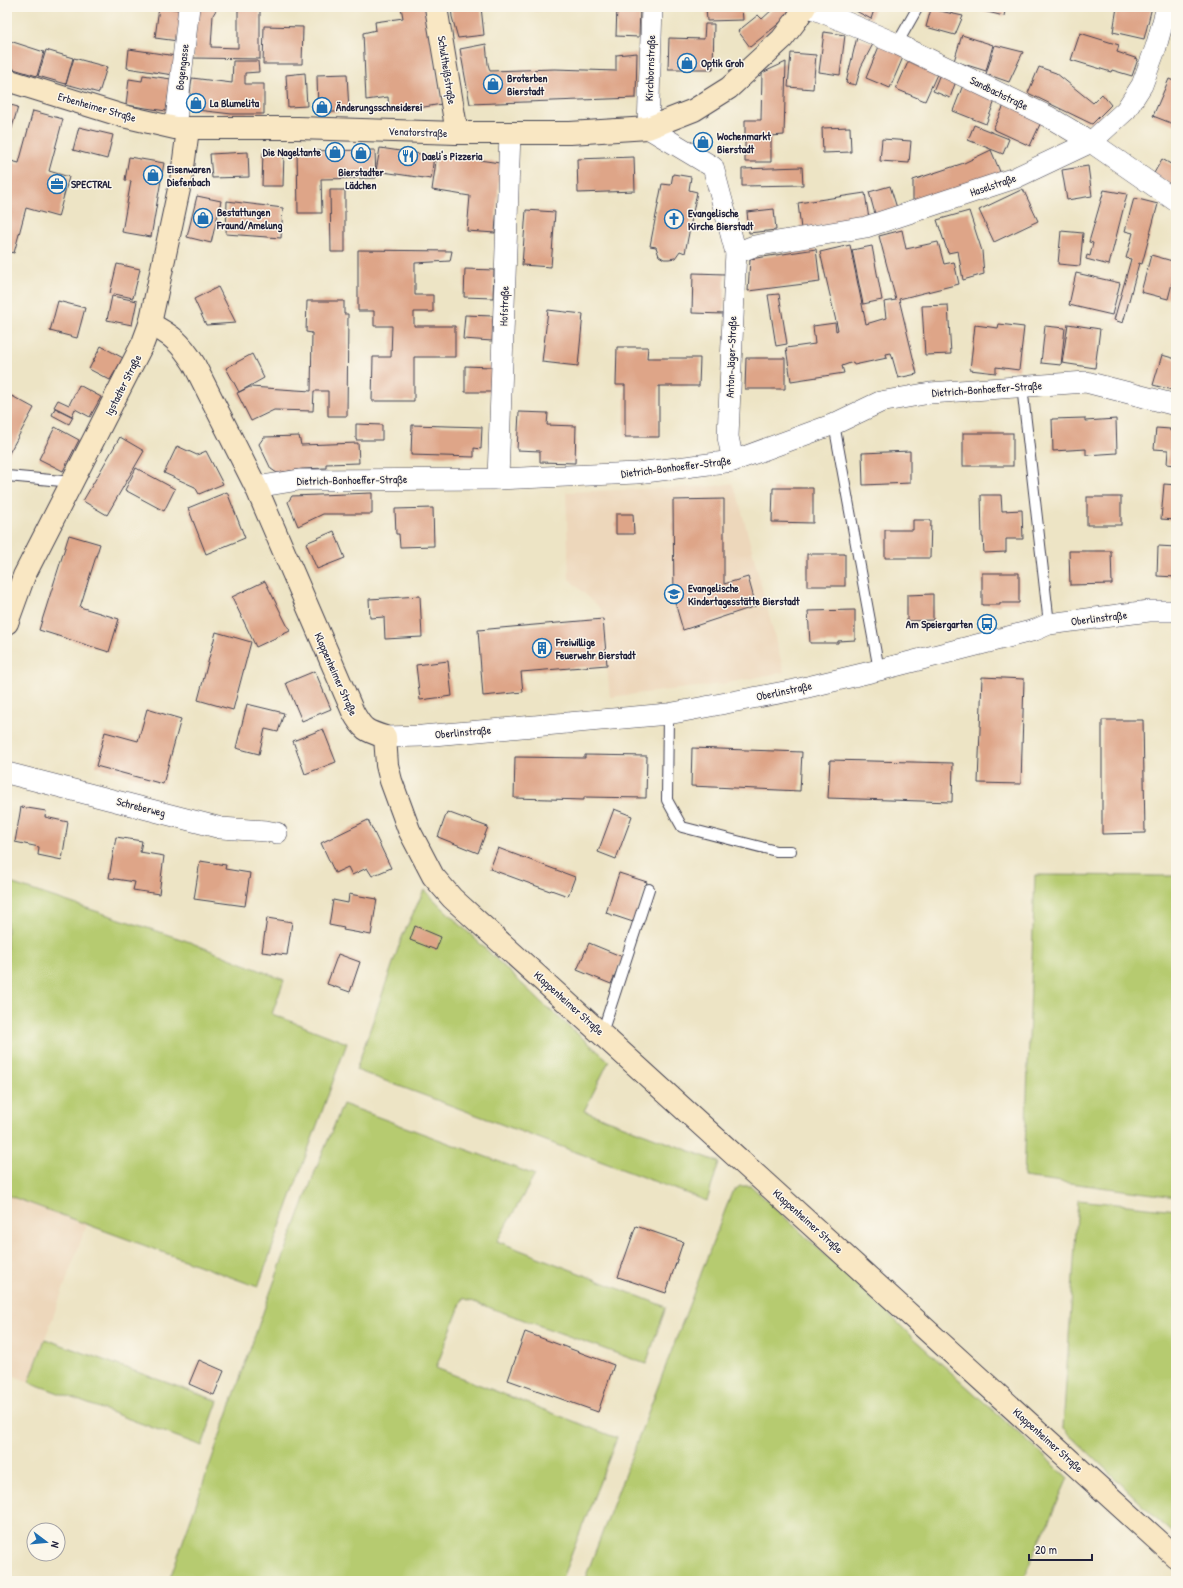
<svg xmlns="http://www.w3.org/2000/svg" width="1183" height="1588" font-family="'Patrick Hand',sans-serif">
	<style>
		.built { fill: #edd7bb }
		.green { fill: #b6cb6f; stroke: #6c7655 }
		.building { fill: #dea588 }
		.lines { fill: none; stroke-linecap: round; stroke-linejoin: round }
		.lane-casing { stroke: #403f50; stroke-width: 12 }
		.street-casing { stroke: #403f50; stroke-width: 22 }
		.secondary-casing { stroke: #403f50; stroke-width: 24 }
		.lane { stroke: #fff; stroke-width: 10 }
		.street { stroke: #fff; stroke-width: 21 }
		.secondary { stroke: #f9e7c3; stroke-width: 22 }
		.labels { text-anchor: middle; stroke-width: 3; stroke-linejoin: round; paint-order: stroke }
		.poi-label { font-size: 11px; font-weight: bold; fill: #22223b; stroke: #fbf7ec; text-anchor: start }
		.street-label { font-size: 11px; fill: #22223b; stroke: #fbf7ec }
	</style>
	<rect width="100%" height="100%" fill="#fbf7ec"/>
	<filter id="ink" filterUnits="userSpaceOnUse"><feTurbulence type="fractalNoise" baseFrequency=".025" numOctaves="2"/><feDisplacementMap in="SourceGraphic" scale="8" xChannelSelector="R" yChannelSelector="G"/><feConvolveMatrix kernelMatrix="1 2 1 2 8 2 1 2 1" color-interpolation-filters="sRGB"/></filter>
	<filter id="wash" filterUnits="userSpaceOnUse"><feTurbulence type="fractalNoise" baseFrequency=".012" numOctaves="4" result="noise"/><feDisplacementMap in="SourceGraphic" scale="16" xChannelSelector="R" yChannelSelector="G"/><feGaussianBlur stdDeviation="0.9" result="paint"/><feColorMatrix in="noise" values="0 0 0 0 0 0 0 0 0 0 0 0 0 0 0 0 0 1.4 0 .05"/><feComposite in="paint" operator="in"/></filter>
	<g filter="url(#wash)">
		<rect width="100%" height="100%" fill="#ede4c5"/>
		<!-- built -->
		<g class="built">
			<path d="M732,483L738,497L784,672L722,684L610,697L601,609L569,579L566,492L715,486Z"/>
			<path d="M7,1195L87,1224L29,1382L7,1373Z"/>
		</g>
		<!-- green -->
		<g class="green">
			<path d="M1035,875L1176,876V1197L1024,1177Z"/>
			<path d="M7,882L187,941L284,980L272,1014L347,1043L258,1287L7,1195Z"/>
			<path d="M424,890L542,1003L609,1061L584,1111L719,1162L707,1201L356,1070L402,937Z"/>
			<path d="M343,1104L535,1175L497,1241L666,1307L646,1364L463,1298L436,1368L617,1438L561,1581H169L266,1304L316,1169Z"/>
			<path d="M740,1186H751L889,1314L913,1338L1068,1478L1022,1581H584L732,1192Z"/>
			<path d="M1078,1200L1176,1210V1537L1063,1428Z"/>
			<path d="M45,1339L218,1401L202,1446L29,1382Z"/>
		</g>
		<g id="blocks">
			<!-- building -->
			<g class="building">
				<path d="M159,7L182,10L178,41L155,38Z"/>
				<path d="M197,7H218L213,15L211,47L238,48V7H260V59L193,58Z"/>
				<path d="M401,7H425L442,104L412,109H389L388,97L366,100L363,33L376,30L375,22L403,18Z"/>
				<path d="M451,7H481L484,35L458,38L452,17Z"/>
				<path d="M533,7H560V8L534,11Z"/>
				<path d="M617,7H640L639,37L616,36Z"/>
				<path d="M706,7H742L743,20L707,21Z"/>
				<path d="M767,7H795L793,12L750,47L738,31L758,15L762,19L773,9Z"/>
				<path d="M857,7H875L871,19L856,11Z"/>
				<path d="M979,7H1006L1004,16L979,10Z"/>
				<path d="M1117,7H1152L1144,39L1113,32Z"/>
				<path d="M931,9L963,16L955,35L926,27Z"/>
				<path d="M705,24H714L713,69H668L669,38L704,39Z"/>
				<path d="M264,26L303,27L302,64H263Z"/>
				<path d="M824,32L845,35L840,75L819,72Z"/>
				<path d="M1080,33L1119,45L1117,52L1138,59L1132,76L1112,70L1111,72L1071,60Z"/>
				<path d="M962,35L993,45L986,71L954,61Z"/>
				<path d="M857,37L873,44L861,67L856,85L846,83Z"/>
				<path d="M10,41L44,52L37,76L7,67V52Z"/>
				<path d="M486,44L488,64L490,71L555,69L616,71V55L637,53L636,98L470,104L460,49Z"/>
				<path d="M880,44L904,55L890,88L866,78Z"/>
				<path d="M995,45L1023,52L1009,82L986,74Z"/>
				<path d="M129,49L176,56L173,75L127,68Z"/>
				<path d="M46,50L73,58L66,84L38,76Z"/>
				<path d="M791,53L816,55L813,89L788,87Z"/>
				<path d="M74,58L107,67L99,93L66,84Z"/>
				<path d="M909,60L938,72L925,101L896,89Z"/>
				<path d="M233,61H258L259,72L245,73V84H264V114H232L188,109L192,78L232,83Z"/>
				<path d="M786,62L784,135L771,136V162H745V120H761L762,73Z"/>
				<path d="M1039,67L1056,73L1093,103L1102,94L1111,105L1092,124L1028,93Z"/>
				<path d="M305,73L307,106L288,107L286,75Z"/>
				<path d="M347,74L349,111L318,113L317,75Z"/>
				<path d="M940,74L956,81L950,98L933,91Z"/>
				<path d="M143,75L171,79L166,111L126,105L129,79L142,81Z"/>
				<path d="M1169,79L1176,82V125L1153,116Z"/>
				<path d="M963,85L996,98L986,124L953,111Z"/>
				<path d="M1005,103L1042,120L1030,146L993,129Z"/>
				<path d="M7,104L18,107L7,145Z"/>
				<path d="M33,111L63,119L49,171L69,177L58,217L26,208L14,253L7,251V160L19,163Z"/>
				<path d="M974,125L1009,139L1003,154L968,140Z"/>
				<path d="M79,127L113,135L107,159L73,150Z"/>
				<path d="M850,127L851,152L823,153L822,128Z"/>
				<path d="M882,139L911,141L909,163L880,161Z"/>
				<path d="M380,148L434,156L431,179L376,171Z"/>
				<path d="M375,150L376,178L321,179L322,213H298L297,151Z"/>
				<path d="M991,150L1001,174L913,204V180L964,163Z"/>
				<path d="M248,152L249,177L212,178L210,154Z"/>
				<path d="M263,152H284L283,186H262Z"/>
				<path d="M437,154L500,163L495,233L467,231L470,196L432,190Z"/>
				<path d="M129,157L164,163L151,237L122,232L131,181L125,180Z"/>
				<path d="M634,157L635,191L578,193L577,159Z"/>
				<path d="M1162,159L1176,167V187L1153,175Z"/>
				<path d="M1088,166L1092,196L1067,200L1062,170Z"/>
				<path d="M802,167L803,185L742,186V169Z"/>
				<path d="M673,174L691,177L689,190L697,192L685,253L680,251L675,258L669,259H664L659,256L656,247L650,246L662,184L671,185Z"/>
				<path d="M890,186L897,208L875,214L869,192Z"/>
				<path d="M1023,189L1038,221L994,242L979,210Z"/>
				<path d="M330,190H345V252H331Z"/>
				<path d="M1104,190L1127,194L1109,265L1086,259L1087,255L1090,256L1093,243L1089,242Z"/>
				<path d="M865,193L869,219L801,229L798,203Z"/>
				<path d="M197,196L221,201L211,243L187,237Z"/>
				<path d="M1134,198L1158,204L1142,264L1139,263L1123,323L1114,320L1131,259L1126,258L1133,233L1125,231Z"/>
				<path d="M227,201L283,208L281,238L226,234Z"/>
				<path d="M774,209L776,230L749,233L747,212Z"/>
				<path d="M526,210L555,212L551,267L522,265Z"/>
				<path d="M969,211L982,251L984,274L963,280L958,251L948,253L937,220Z"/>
				<path d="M902,230L906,249L938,242L944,264L954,262L959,284L899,299L917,374L898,378L891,353L886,354L887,358L854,365L853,362L842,366L844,373L791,381L786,348L815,344L813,326L835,323L836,331L838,330L820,252L850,245L866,324L886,318L884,302L896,300L879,236Z"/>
				<path d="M1061,231L1083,233L1080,266L1058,264Z"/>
				<path d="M872,246L882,300L863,304L852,250Z"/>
				<path d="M816,249L820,282L748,291L750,259Z"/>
				<path d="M358,250L452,251L450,261L415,263V295H433V312H414V326H455V357H414V401H372L373,357H391L392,326H374V311H358Z"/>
				<path d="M1151,255L1176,262V268L1168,299L1141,292Z"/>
				<path d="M117,264L140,269L133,298L110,293Z"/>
				<path d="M465,269L494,270L493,298L464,297Z"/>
				<path d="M693,273L725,274L724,314L692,313Z"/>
				<path d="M1076,273L1120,283L1112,315L1069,305Z"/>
				<path d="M218,287L236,323L206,325L194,299Z"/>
				<path d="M779,294L787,344L776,346L768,295Z"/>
				<path d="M112,296L137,301L132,325L107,320Z"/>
				<path d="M58,301L85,308L77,338L50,331Z"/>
				<path d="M307,301H344V314H348L347,416H328V391H314L313,411L274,410L251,421L237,393L250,387L311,391L312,333L306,332Z"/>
				<path d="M948,305L951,354L925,355L922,306Z"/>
				<path d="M548,310L583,314L578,366L542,362Z"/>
				<path d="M465,315L493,316L492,341L463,339Z"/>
				<path d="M999,324L1024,327L1019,370L996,367V373L970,370L975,325L998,328Z"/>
				<path d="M1068,324L1100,329L1095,368L1062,363Z"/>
				<path d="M1045,326L1065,328L1061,365L1041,363Z"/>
				<path d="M101,346L123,358L110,380L89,369Z"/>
				<path d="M617,347H648L647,358H700L699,386H659V437H625V385H616Z"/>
				<path d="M252,354L264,378L239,392L226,368Z"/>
				<path d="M1162,355L1176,359V391L1153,385Z"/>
				<path d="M746,358H785V389H745Z"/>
				<path d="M465,366L492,367L491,392H465Z"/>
				<path d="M79,385L101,397L90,417L75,409L72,416L54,407L58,400L69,405Z"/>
				<path d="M12,396L34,408L7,457V404Z"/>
				<path d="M55,408L73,417L69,424L52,415Z"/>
				<path d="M519,412L548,413L547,425L576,426L575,463L540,462V451L517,450Z"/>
				<path d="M1085,418V421L1116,419L1117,453L1086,455V449L1053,451L1052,419Z"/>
				<path d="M356,424L382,425V440H356Z"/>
				<path d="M412,425L482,427L481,449L474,448V457L411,455Z"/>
				<path d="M55,427L79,440L63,471L39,459Z"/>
				<path d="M1156,428L1170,429V431H1176V465L1167,464L1168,450L1154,449Z"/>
				<rect x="963" y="433" width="50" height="33"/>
				<path d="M299,436L301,445L358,443L359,463L326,464V468L302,469L277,473L271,469L259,444L264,437Z"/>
				<path d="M120,437L144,451L107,515L83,501Z"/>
				<path d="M177,446L197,455L206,451L223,484L199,494L195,487L164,473Z"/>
				<path d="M910,451V483L863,485L862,453Z"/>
				<path d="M136,468L175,489L164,511L125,490Z"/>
				<path d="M1164,484L1176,485V520L1161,519Z"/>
				<path d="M773,488H813V523L772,522Z"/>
				<path d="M227,492L245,538L206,554L188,508Z"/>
				<path d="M372,493V514H323L298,526L288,502L292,496Z"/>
				<path d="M981,495H1001L1002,511L1022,510L1023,539H1006V552L984,553L983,537H982Z"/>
				<rect x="1087" y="497" width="34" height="28"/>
				<path d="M724,499V584L748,577L756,606L683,630L674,599L673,500Z"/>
				<path d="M433,508L434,546L400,547L399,534H396L395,509Z"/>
				<path d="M616,514H633L634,534H616Z"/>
				<path d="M913,520H931L930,558H885V530H913Z"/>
				<path d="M334,531L345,558L317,569L306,543Z"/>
				<path d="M69,535L100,544L80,607L119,619L109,652L39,630Z"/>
				<path d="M1158,546L1176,547V577L1157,576Z"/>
				<path d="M1069,551H1111L1112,584L1070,585Z"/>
				<rect x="807" y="554" width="38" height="32"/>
				<path d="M982,573H1019V603H1000V605H982Z"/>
				<path d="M265,581L290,631L256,647L232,597Z"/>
				<path d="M933,594V620L907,621V595Z"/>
				<path d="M420,596L422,637L385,639L384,617L370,618L369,599Z"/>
				<path d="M855,610V640L838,641V643H810L808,611Z"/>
				<path d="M603,619L607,665L521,672L523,692L483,696L478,630Z"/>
				<path d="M216,632L251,642L233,710L198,700Z"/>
				<path d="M448,661L452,696L420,700L416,665Z"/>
				<path d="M315,671L331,709L302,721L286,683Z"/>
				<path d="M982,677L1024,679L1021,784L978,783Z"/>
				<path d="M247,704L284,713L278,732L265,729L259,754L236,748Z"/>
				<path d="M147,709L181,719L163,784L96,766L105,732L138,741Z"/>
				<path d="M1102,720H1143L1145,833L1102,834Z"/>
				<path d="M323,729L336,762L305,774L293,741Z"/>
				<path d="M692,748L802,752L800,791L691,786Z"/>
				<path d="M585,755L647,756L646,798L584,797V800L514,798L515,757L585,758Z"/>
				<path d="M830,760L953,763L952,802L828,798Z"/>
				<path d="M21,807L46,811L45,817L68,822L62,860L38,855L39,847L15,842Z"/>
				<path d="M614,809L632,816L616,859L598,852Z"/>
				<path d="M447,812L488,827L478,853L438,837Z"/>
				<path d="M368,820L391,868L372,876L367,868L352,875L348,867L335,873L321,843Z"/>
				<path d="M116,837L142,841L140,852L164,856L159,894L133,890L135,882L109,878Z"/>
				<path d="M498,848L575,877L568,896L551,890L550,891L490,869Z"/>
				<path d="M200,861L226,865L225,869L250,873L245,906L194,899Z"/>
				<path d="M619,873L647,882L633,922L606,913Z"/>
				<path d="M349,894L377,899L371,935L343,930L344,928L329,925L333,900L348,903Z"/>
				<path d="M267,918L292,922L287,955L262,952Z"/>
				<path d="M415,926L441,937L436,950L410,940Z"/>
				<path d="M589,943L623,957L611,984L577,970Z"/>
				<path d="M338,954L360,962L350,992L327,984Z"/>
				<path d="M636,1226L683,1242L666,1293L618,1277Z"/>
				<path d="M525,1332L614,1365L598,1412L508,1380Z"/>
				<path d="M199,1360L224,1371L214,1395L189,1384Z"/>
			</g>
		</g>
	</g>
	<g filter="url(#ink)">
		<use href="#blocks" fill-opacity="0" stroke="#403f50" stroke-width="1"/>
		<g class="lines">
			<!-- lane casing -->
			<g class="lane-casing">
				<g id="lane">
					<path d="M897,44L918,7"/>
					<path d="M1022,386L1049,624"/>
					<path d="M834,424L879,670"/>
					<path d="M7,476L73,482"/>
					<path d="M668,714L667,800L682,827L776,851H791"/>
					<path d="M602,1033L649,889"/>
				</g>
			</g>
			<!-- street casing -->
			<g class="street-casing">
				<g id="street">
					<path d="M652,7L648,128L713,167L736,253L735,270L728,437L733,461"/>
					<path d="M810,7L897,44L1049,117L1091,142L1176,201"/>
					<path d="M175,128L189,7"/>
					<path d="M736,253L754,246L866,227L1015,178L1091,142L1126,110L1142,85L1156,47L1167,7"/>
					<path d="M498,479L510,133"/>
					<path d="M256,487L299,480L498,479L637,473L733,461L834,424L880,402L930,393L1086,382L1176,405"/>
					<path d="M385,737L422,736L668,714L795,690L879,670L1035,630L1049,624L1149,611H1176"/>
					<path d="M7,773L221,828L266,831L277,833"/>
				</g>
			</g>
			<!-- secondary casing -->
			<g class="secondary-casing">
				<g id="secondary">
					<path d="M436,7L457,133"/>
					<path d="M7,80L123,116L175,128H298L457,133H570L648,128L694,110L729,88L782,39L795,22L805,7"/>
					<path d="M150,324C172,335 181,343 194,364L256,487L353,712C363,730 366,731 385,737L387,765L391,781L409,830L433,876L452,898L1176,1557"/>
					<path d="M7,623L24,576L143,343L150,324L182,175L188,129"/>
				</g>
			</g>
			<!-- lane -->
			<use href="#lane" class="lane"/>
			<!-- street -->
			<use href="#street" class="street"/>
			<!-- secondary -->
			<use href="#secondary" class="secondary"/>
		</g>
	</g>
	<!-- icons -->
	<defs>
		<g id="shop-ring" transform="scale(1)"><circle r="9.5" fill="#fbf7ec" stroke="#1f6fb2" stroke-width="1.5"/><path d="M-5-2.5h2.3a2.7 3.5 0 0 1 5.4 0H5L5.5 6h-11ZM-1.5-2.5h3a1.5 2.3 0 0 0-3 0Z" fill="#1f6fb2"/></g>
		<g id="restaurant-ring" transform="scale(1)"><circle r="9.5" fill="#fbf7ec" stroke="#1f6fb2" stroke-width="1.5"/><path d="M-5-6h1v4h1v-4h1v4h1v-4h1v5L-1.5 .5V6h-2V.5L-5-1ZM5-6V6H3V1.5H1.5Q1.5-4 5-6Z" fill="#1f6fb2"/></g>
		<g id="office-ring" transform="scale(1)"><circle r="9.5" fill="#fbf7ec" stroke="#1f6fb2" stroke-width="1.5"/><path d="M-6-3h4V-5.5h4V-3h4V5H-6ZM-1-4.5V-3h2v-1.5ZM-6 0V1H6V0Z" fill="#1f6fb2"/></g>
		<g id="church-ring" transform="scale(1)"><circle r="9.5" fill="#fbf7ec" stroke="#1f6fb2" stroke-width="1.5"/><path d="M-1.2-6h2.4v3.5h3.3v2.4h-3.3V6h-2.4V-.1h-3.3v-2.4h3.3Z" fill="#1f6fb2"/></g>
		<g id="school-ring" transform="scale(1)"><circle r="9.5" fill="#fbf7ec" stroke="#1f6fb2" stroke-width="1.5"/><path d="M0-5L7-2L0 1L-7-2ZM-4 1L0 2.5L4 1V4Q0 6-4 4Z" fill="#1f6fb2"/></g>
		<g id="bus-ring" transform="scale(1)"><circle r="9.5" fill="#fbf7ec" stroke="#1f6fb2" stroke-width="1.5"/><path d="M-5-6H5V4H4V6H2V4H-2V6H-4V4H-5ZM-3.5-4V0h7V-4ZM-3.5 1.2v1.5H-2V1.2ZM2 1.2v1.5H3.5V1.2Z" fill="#1f6fb2"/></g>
		<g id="building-ring" transform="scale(1)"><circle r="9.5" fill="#fbf7ec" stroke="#1f6fb2" stroke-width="1.5"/><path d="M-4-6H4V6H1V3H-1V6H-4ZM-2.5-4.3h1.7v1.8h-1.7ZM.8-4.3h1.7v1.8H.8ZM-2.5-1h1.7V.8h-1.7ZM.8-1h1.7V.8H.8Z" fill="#1f6fb2"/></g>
	</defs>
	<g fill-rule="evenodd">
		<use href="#shop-ring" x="687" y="63"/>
		<use href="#shop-ring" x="493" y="84"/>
		<use href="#shop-ring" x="196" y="103"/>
		<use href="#shop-ring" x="322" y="107"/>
		<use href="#shop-ring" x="703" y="142"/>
		<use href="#shop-ring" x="335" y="152"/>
		<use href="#shop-ring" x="361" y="153"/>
		<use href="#restaurant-ring" x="408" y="156"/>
		<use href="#shop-ring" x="153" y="175"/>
		<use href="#office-ring" x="57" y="184"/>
		<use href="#shop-ring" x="203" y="218"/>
		<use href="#church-ring" x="674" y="219"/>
		<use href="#school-ring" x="674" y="594"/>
		<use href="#bus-ring" x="987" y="624"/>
		<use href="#building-ring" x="542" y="648"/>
	</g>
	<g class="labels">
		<!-- poi labels -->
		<g class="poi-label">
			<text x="701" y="67">Optik Groh</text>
			<text x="507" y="82">Broterben<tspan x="507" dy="13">Bierstadt</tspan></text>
			<text x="210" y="107">La Blumelita</text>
			<text x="336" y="111">Änderungsschneiderei</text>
			<text x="717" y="140">Wochenmarkt<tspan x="717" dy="13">Bierstadt</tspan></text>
			<text x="321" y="156" text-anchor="end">Die Nageltante</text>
			<text x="422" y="160">Daeli's Pizzeria</text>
			<text x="167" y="173">Eisenwaren<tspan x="167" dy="13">Diefenbach</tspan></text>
			<text x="361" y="176" text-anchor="middle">Bierstadter<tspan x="361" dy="13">Lädchen</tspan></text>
			<text x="71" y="188">SPECTRAL</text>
			<text x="217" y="216">Bestattungen<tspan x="217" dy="13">Fraund/Amelung</tspan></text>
			<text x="688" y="217">Evangelische<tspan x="688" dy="13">Kirche Bierstadt</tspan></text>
			<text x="688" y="592">Evangelische<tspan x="688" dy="13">Kindertagesstätte Bierstadt</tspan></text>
			<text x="973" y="628" text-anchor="end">Am Speiergarten</text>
			<text x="556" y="646">Freiwillige<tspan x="556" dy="13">Feuerwehr Bierstadt</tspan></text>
		</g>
		<!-- street labels -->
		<g class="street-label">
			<text transform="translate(182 67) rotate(-83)" y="4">Bogengasse</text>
			<text transform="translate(650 68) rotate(-88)" y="4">Kirchbornstraße</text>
			<text transform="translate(447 70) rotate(81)" y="4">Schultheißstraße</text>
			<text transform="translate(999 93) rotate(26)" y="4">Sandbachstraße</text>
			<text transform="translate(97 107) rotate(16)" y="4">Erbenheimer Straße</text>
			<text transform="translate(418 132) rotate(2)" y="4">Venatorstraße</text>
			<text transform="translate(993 185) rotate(-19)" y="4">Haselstraße</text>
			<text transform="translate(504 306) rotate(-88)" y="4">Hofstraße</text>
			<text transform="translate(731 357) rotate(-88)" y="4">Anton-Jäger-Straße</text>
			<text transform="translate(123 385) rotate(-63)" y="4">Igstadter Straße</text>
			<text transform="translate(987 389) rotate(-4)" y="4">Dietrich-Bonhoeffer-Straße</text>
			<text transform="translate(676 467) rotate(-7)" y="4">Dietrich-Bonhoeffer-Straße</text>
			<text transform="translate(352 480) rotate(-1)" y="4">Dietrich-Bonhoeffer-Straße</text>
			<text transform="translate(1099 618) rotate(-7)" y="4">Oberlinstraße</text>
			<text transform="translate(336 674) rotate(66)" y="4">Kloppenheimer Straße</text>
			<text transform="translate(784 691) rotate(-12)" y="4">Oberlinstraße</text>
			<text transform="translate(463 732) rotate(-5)" y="4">Oberlinstraße</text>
			<text transform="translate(141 807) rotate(14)" y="4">Schreberweg</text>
			<text transform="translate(569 1003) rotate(42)" y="4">Kloppenheimer Straße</text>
			<text transform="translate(808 1221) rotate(42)" y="4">Kloppenheimer Straße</text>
			<text transform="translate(1048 1440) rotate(42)" y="4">Kloppenheimer Straße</text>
		</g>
	</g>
	<!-- margin -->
	<rect width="1183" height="1588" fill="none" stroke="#fbf7ec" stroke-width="24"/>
	<!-- north arrow -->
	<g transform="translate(46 1542) rotate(106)"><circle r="19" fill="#fbf7ec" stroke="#a4a2a5"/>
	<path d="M0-3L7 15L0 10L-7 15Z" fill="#1f6fb2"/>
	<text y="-6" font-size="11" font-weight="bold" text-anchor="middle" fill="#22223b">N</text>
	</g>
	<!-- scale -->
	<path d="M1029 1554v6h63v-6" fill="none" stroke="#22223b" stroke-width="2"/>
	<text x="1035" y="1554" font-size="12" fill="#22223b" stroke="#fbf7ec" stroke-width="3" paint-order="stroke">20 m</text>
</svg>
